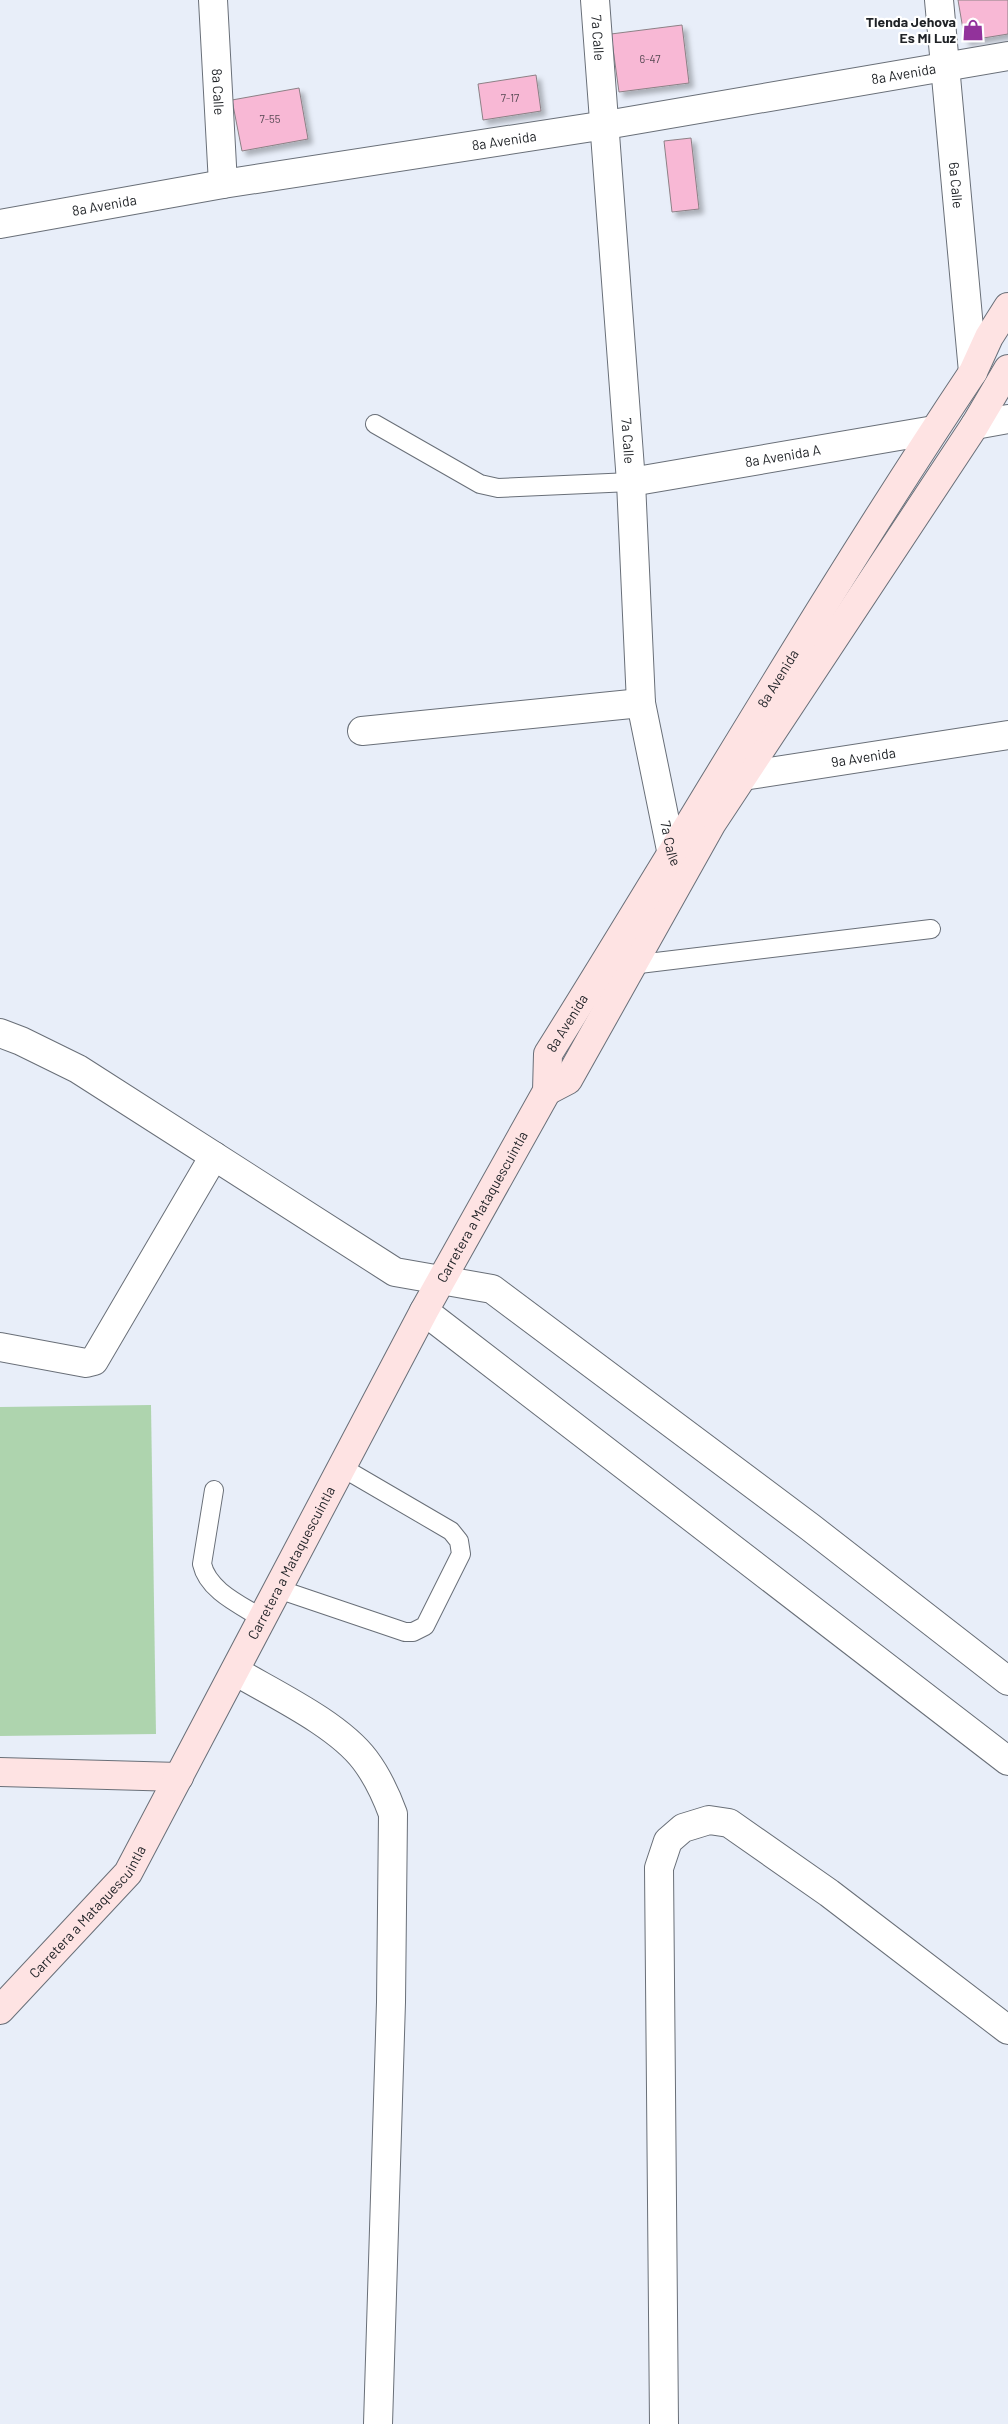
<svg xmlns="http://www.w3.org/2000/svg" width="1008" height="2424" font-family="Barlow,sans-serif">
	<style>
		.green { fill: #aed4ae }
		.building { fill: #f8b8d5; stroke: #8d8186; filter: url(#shadow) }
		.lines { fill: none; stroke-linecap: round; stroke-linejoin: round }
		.lane-casing { stroke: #696f78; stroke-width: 20 }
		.street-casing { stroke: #696f78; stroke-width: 30 }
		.secondary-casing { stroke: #696f78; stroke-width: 30 }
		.lane { stroke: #fff; stroke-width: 18 }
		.street { stroke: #fff; stroke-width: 28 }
		.secondary { stroke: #fee3e3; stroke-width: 28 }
		.labels { text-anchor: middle; stroke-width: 4.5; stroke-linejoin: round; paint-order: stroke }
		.number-label { font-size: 11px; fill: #554852 }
		.poi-label { font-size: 14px; font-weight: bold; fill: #1f2226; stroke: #fff; text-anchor: end }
		.street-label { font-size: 14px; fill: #1f2226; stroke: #fff }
	</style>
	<defs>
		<filter id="shadow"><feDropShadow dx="4.5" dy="4.5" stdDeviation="2.5" flood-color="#0004"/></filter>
	</defs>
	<rect width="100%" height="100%" fill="#e8eef9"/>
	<!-- green -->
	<path class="green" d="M151,1405L156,1734L0,1736V1407Z"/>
	<!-- building -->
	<g class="building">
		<path d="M958,0H1008V34L965,41Z"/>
		<path d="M682,25L689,83L619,92L611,34Z"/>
		<path d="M536,75L541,111L483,120L478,84Z"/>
		<path d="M299,88L308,139L242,151L232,100Z"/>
		<path d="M691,138L699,209L672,212L664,141Z"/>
	</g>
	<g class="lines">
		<!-- lane casing -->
		<g class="lane-casing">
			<g id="lane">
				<path d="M375,424L480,484L498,488L631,482"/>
				<path d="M631,965L931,929"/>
				<path d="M214,1490L202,1564C208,1591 241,1605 263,1619"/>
				<path d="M278,1589L405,1632H413L425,1626L461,1554L459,1541L451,1531L343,1468"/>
			</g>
		</g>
		<!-- street casing -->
		<g class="street-casing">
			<g id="street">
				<path id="s1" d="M213,0L223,184"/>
				<path id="s2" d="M595,0L631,482L641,703L672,855L678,868"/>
				<path id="s3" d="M939,0L973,372"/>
				<path id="s4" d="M0,224L223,184L606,125L1008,56"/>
				<path d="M975,425L1008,419"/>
				<path id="s5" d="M631,482L934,430"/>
				<path d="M362,731L641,703"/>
				<path id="s6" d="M725,774L743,776L1008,735"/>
				<path d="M0,1033L21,1041L78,1069L395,1272L492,1289L810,1527L1008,1681"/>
				<path d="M424,1311L1008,1761"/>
				<path d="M0,1347L86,1363L94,1361L214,1156"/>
				<path d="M235,1671C274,1694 338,1724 365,1760C377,1776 386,1795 393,1814L391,2002L378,2424"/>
				<path d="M664,2424L659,1868L668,1841L683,1828L709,1820L729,1823L829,1893L1008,2030"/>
			</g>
		</g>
		<!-- secondary casing -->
		<g class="secondary-casing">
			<g id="secondary">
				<path d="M547,1091L568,1080L712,823L975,425L1008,369"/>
				<path d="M0,1772L179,1777"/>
				<path id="s7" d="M0,2010L128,1873L424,1311L547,1091L548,1054C690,827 824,595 973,372L989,337L1008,307"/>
			</g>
		</g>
		<!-- lane -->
		<use href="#lane" class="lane"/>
		<!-- street -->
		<use href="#street" class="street"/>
		<!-- secondary -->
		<use href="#secondary" class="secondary"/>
	</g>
	<!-- icons -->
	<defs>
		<g id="shop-bare" transform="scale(1.725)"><path d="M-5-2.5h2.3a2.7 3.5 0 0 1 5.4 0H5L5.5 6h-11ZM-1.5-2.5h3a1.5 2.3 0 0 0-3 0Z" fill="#92329b" stroke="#fff" stroke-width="2.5" paint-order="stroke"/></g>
	</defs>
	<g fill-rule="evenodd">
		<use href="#shop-bare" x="973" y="30"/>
	</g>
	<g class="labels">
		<!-- number labels -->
		<g class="number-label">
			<text x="650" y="63">6-47</text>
			<text x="510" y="102">7-17</text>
			<text x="270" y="123">7-55</text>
		</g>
		<!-- poi labels -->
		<g class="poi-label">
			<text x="956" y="27">Tienda Jehova<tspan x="956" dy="16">Es Mi Luz</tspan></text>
		</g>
		<!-- street labels -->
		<g class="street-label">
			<text dy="5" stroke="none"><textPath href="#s2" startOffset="38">7a Calle</textPath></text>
			<text dy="5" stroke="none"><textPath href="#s4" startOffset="916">8a Avenida</textPath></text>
			<text dy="5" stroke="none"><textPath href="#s1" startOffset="92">8a Calle</textPath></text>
			<text dy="5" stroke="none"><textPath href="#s4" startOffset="511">8a Avenida</textPath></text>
			<text dy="5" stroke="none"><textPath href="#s3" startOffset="186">6a Calle</textPath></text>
			<text dy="5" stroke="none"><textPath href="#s4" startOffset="106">8a Avenida</textPath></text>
			<text dy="5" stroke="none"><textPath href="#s2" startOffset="442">7a Calle</textPath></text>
			<text dy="5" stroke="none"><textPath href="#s5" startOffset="154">8a Avenida A</textPath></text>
			<text dy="5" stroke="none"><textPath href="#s7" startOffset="1552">8a Avenida</textPath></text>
			<text dy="5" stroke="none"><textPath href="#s6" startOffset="140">9a Avenida</textPath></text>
			<text dy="5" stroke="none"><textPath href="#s2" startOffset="848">7a Calle</textPath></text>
			<text dy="5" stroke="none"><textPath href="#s7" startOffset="1148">8a Avenida</textPath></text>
			<text dy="5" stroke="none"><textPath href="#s7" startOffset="942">Carretera a Mataquescuintla</textPath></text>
			<text dy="5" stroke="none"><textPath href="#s7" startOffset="538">Carretera a Mataquescuintla</textPath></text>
			<text dy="5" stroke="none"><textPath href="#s7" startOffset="132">Carretera a Mataquescuintla</textPath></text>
		</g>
	</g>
</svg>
